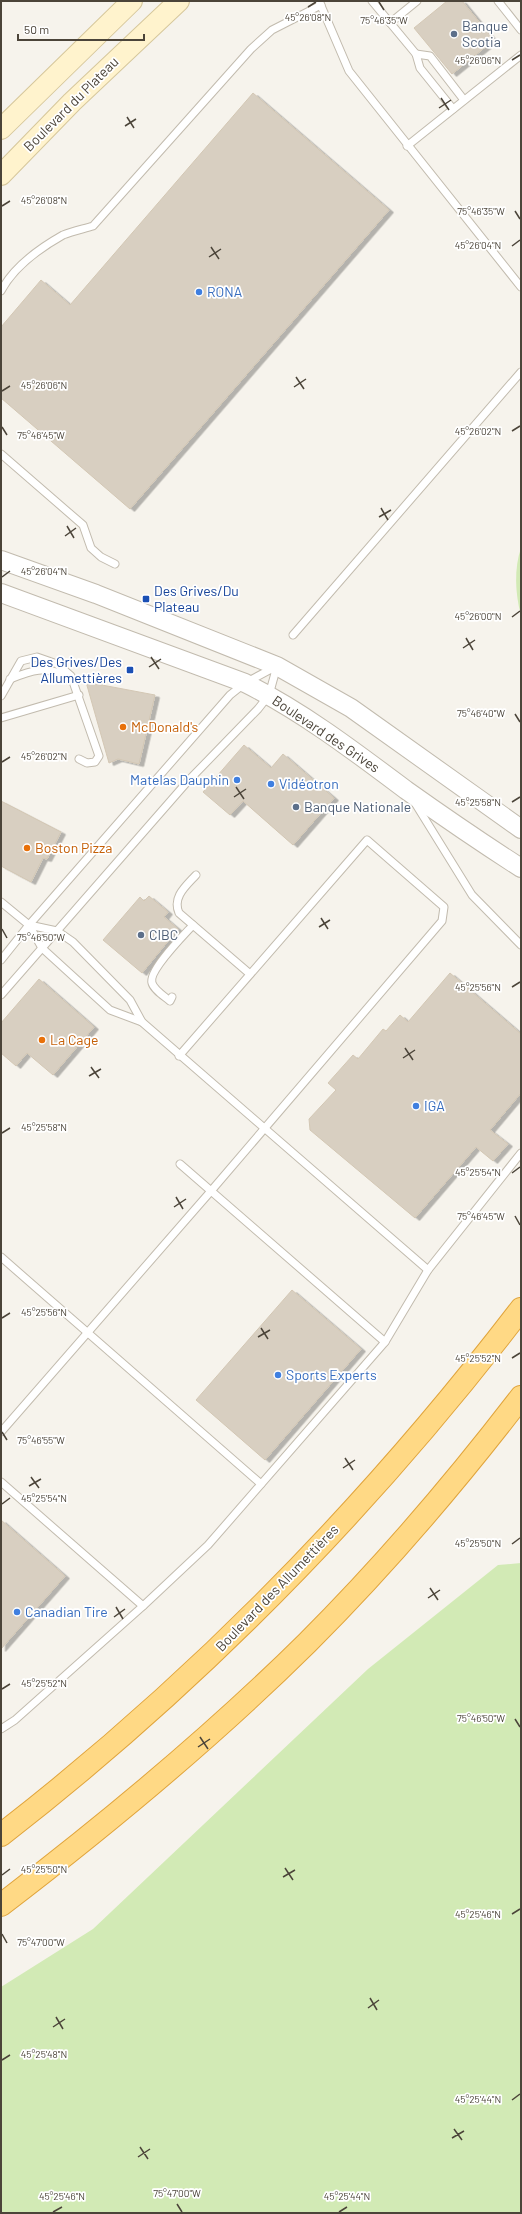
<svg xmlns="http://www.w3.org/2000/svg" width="522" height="2214" font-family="Barlow,sans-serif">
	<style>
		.green { fill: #d2eab5 }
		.building { fill: #d8cfc1; stroke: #d3c7b4; filter: url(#shadow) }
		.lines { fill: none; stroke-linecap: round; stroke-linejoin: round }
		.service-casing { stroke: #c2bbae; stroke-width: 9 }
		.tertiary-casing { stroke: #c2bbae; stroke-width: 20 }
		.secondary-casing { stroke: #d6c79b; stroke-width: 22 }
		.trunk-casing { stroke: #e0a43c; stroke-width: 24 }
		.service { stroke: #fff; stroke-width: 7 }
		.tertiary { stroke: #fff; stroke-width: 18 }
		.secondary { stroke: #fff3cd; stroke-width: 20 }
		.trunk { stroke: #ffd985; stroke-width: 22 }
		.ticks { fill: none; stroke: #4b4439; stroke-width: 1.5 }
		.service-dot { fill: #5c6f8a; stroke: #fff; stroke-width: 1.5 }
		.shop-dot { fill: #3f7fe0; stroke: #fff; stroke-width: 1.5 }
		.transit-dot { fill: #1a4fb4; stroke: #fff; stroke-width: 1.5 }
		.food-dot { fill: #e8710a; stroke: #fff; stroke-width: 1.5 }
		.labels { text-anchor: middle; stroke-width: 3.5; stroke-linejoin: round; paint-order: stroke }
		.service-label { font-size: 14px; fill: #4e5e75; stroke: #fff; text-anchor: start }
		.street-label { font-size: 14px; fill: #4b4439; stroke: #fff }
		.shop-label { font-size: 14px; fill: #366cbe; stroke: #fff; text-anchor: start }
		.transit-label { font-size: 14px; fill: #164399; stroke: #fff; text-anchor: start }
		.food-label { font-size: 14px; fill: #c56008; stroke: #fff; text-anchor: start }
		.ticks-label { font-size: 10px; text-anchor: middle; fill: #4b4439; stroke: #fff; stroke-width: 3.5; stroke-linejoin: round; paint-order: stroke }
	</style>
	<defs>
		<filter id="shadow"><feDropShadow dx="4.5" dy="2.5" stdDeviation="0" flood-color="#0004"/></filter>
	</defs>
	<rect width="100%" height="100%" fill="#f6f3ec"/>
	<!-- green -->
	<g class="green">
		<path d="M521,548V615C515,594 514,568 521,548Z"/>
		<path d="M521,1563V2213H1V1987L93,1929L368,1669L498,1565Z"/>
	</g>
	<!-- building -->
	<g class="building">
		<path d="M447,1H462L494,40L452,74L414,28Z"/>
		<path d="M253,93L389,210L130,509L1,398V327L41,280L70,305Z"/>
		<path d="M86,682L155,695L139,764L118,759L109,763Z"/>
		<path d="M244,745L271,768L283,754L334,798L293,845L243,801L230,815L203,792Z"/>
		<path d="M1,801L61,832L47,859L43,858L31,882L1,866Z"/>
		<path d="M149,896L168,912L164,917L178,929L142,973L103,940L140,897L144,901Z"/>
		<path d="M450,973L521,1034V1093L490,1130L508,1144L493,1161L476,1147L415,1218L310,1130L309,1119L336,1090L328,1083L353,1055L358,1059L383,1029L386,1031L400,1015L408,1022Z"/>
		<path d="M39,979L94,1027L53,1075L27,1053L16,1066L1,1053V1023Z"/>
		<path d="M292,1290L361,1349L265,1460L196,1400Z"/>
		<path d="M1,1520L65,1576L1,1649Z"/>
	</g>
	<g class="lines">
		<!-- service casing -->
		<g class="service-casing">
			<g id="service">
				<path d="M319,1L349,71L521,287"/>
				<path d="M372,1L416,54L420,68L453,109"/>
				<path d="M498,1L521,30"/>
				<path d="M390,23L417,1"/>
				<path d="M416,54L430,56L464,100"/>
				<path d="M407,146L521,55"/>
				<path d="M1,291C13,268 40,248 63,235C72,231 83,229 93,226L251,49L272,30L321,5"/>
				<path d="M1,454L83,525L91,548L101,557L115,564"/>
				<path d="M293,635L521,372"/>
				<path d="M10,679C35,669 42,667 67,675"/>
				<path d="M1,696L21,661L37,657L57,664L71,676L99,756L95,762L87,763L79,759"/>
				<path d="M1,718L79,695"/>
				<path d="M415,803L472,895L521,945"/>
				<path d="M196,875C186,886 172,897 179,913L250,974"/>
				<path d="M1,902L29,925L42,948L110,1010L142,1022"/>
				<path d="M29,925L57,931L73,942L130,1000L142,1022L428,1270"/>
				<path d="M1,960L29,925L230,695L245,683L275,667"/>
				<path d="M1,995L188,781L258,709L269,695L277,666"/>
				<path d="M172,997L170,1001C164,996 154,990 152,983C148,971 184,935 193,925"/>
				<path d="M1,1257L261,1484"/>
				<path d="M385,1342L428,1270L521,1153"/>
				<path d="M1,1432L211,1191L442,921L444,907L367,840L179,1056"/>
				<path d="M1,1482L143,1606L208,1545L385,1342L180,1164"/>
				<path d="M1,1729L15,1720L143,1606"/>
			</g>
		</g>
		<!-- tertiary casing -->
		<g class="tertiary-casing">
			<g id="tertiary">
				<path d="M1,560L96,594L277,666L351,708L521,829"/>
				<path d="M1,593L245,683C303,712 354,751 406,790C444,817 482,843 521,868"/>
			</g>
		</g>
		<!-- secondary casing -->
		<g class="secondary-casing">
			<g id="secondary">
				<path d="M1,129L132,1"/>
				<path d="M1,175L72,102L179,1"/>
			</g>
		</g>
		<!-- trunk casing -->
		<g class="trunk-casing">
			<g id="trunk">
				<path d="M1,1835C197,1683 370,1506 521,1309"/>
				<path d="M1,1905C107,1824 212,1737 307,1643C384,1566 455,1483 521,1397"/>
			</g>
		</g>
		<!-- service -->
		<use href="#service" class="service"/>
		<!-- tertiary -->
		<use href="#tertiary" class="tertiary"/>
		<!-- secondary -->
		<use href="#secondary" class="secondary"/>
		<!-- trunk -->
		<use href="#trunk" class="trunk"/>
	</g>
	<!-- ticks -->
	<path class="ticks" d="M379,2L384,10M308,7L316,2M512,60L520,55M441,98L449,110M439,108L451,100M127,117L134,128M125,126L136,119M2,206L10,201M515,211L520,219M512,246L520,240M211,247L219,259M209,257L221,249M296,377L304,389M294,387L306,379M2,391L10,386M2,427L7,435M512,431L520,426M381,508L388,520M379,517L391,510M67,526L74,538M65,536L76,528M2,577L10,571M512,617L520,611M466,638L473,650M463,648L475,640M151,657L159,669M149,667L161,659M515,714L520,722M2,762L10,757M236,787L244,799M234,797L246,789M512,802L520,797M321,918L328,929M319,927L330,920M2,929L7,938M512,987L520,982M405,1048L413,1060M403,1058L415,1050M91,1067L99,1078M89,1076L101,1069M2,1133L10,1128M512,1173L520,1167M176,1197L183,1209M174,1207L186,1199M515,1216L520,1225M2,1318L10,1313M261,1328L268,1339M258,1337L270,1330M512,1358L520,1353M2,1432L7,1440M345,1458L353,1470M343,1468L355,1460M31,1477L39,1488M29,1486L41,1479M2,1504L10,1498M512,1544L520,1538M430,1588L438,1600M428,1598L440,1590M116,1607L123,1619M114,1617L125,1609M2,1689L10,1684M515,1719L520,1727M200,1737L208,1749M198,1747L210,1739M285,1868L293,1880M2,1875L10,1869M283,1877L295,1870M512,1914L520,1909M2,1934L7,1943M370,1998L377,2010M368,2008L379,2000M56,2017L63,2029M53,2027L65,2019M2,2060L10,2055M512,2100L520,2094M454,2129L462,2140M452,2138L464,2131M140,2147L148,2159M138,2157L150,2149M177,2204L182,2212M53,2212L62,2207M339,2212L347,2207"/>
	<!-- markers -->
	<g class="service-dot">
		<circle cx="454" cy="34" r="4"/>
		<circle cx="296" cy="807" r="4"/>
		<circle cx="141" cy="935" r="4"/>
	</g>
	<g class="shop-dot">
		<circle cx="199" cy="292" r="4"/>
		<circle cx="237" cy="780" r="4"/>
		<circle cx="271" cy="784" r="4"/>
		<circle cx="416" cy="1106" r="4"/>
		<circle cx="278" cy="1375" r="4"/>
		<circle cx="17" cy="1612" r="4"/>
	</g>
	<g class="transit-dot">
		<rect x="142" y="595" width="8" height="8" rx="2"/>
		<rect x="126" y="666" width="8" height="8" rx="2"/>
	</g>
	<g class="food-dot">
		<circle cx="123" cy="727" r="4"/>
		<circle cx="27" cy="848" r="4"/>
		<circle cx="42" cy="1040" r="4"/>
	</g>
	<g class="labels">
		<!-- service labels -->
		<g class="service-label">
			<text x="462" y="31">Banque<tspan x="462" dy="16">Scotia</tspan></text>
			<text x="304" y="812">Banque Nationale</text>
			<text x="149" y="940">CIBC</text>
		</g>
		<!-- street labels -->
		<g class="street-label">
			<text transform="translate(71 104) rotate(-45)" y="5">Boulevard du Plateau</text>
			<text transform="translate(326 734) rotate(34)" y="5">Boulevard des Grives</text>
			<text transform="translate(277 1588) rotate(-46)" y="5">Boulevard des Allumettières</text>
		</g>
		<!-- shop labels -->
		<g class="shop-label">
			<text x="207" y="297">RONA</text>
			<text x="229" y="785" text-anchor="end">Matelas Dauphin</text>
			<text x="279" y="789">Vidéotron</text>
			<text x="424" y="1111">IGA</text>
			<text x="286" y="1380">Sports Experts</text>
			<text x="25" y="1617">Canadian Tire</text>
		</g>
		<!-- transit labels -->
		<g class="transit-label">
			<text x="154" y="596">Des Grives/Du<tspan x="154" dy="16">Plateau</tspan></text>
			<text x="122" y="667" text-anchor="end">Des Grives/Des<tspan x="122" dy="16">Allumettières</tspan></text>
		</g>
		<!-- food labels -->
		<g class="food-label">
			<text x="131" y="732">McDonald's</text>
			<text x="35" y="853">Boston Pizza</text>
			<text x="50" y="1045">La Cage</text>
		</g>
	</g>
	<g class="ticks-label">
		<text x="308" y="21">45°26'08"N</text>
		<text x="384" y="24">75°46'35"W</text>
		<text x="478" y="64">45°26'06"N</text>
		<text x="44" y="204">45°26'08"N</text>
		<text x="481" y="215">75°46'35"W</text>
		<text x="478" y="249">45°26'04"N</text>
		<text x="44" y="389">45°26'06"N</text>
		<text x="478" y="435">45°26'02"N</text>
		<text x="41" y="439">75°46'45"W</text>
		<text x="44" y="575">45°26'04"N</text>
		<text x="478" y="620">45°26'00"N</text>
		<text x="481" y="717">75°46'40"W</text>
		<text x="44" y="760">45°26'02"N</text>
		<text x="478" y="806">45°25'58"N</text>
		<text x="41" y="941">75°46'50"W</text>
		<text x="478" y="991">45°25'56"N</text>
		<text x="44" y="1131">45°25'58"N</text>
		<text x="478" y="1176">45°25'54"N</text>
		<text x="481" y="1220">75°46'45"W</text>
		<text x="44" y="1316">45°25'56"N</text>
		<text x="478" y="1362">45°25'52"N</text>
		<text x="41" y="1444">75°46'55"W</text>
		<text x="44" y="1502">45°25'54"N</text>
		<text x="478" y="1547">45°25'50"N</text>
		<text x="44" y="1687">45°25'52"N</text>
		<text x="481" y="1722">75°46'50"W</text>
		<text x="44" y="1873">45°25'50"N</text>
		<text x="478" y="1918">45°25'46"N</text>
		<text x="41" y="1946">75°47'00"W</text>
		<text x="44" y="2058">45°25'48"N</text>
		<text x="478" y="2103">45°25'44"N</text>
		<text x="177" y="2197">75°47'00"W</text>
		<text x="62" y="2200">45°25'46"N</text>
		<text x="347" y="2200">45°25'44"N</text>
	</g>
	<!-- border -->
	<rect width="522" height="2214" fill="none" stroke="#4b4439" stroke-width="4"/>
	<!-- scale -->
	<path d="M18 34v6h126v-6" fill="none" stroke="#4b4439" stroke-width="2"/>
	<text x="24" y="34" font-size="12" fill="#4b4439" stroke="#ffffff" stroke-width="3" paint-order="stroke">50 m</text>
</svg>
